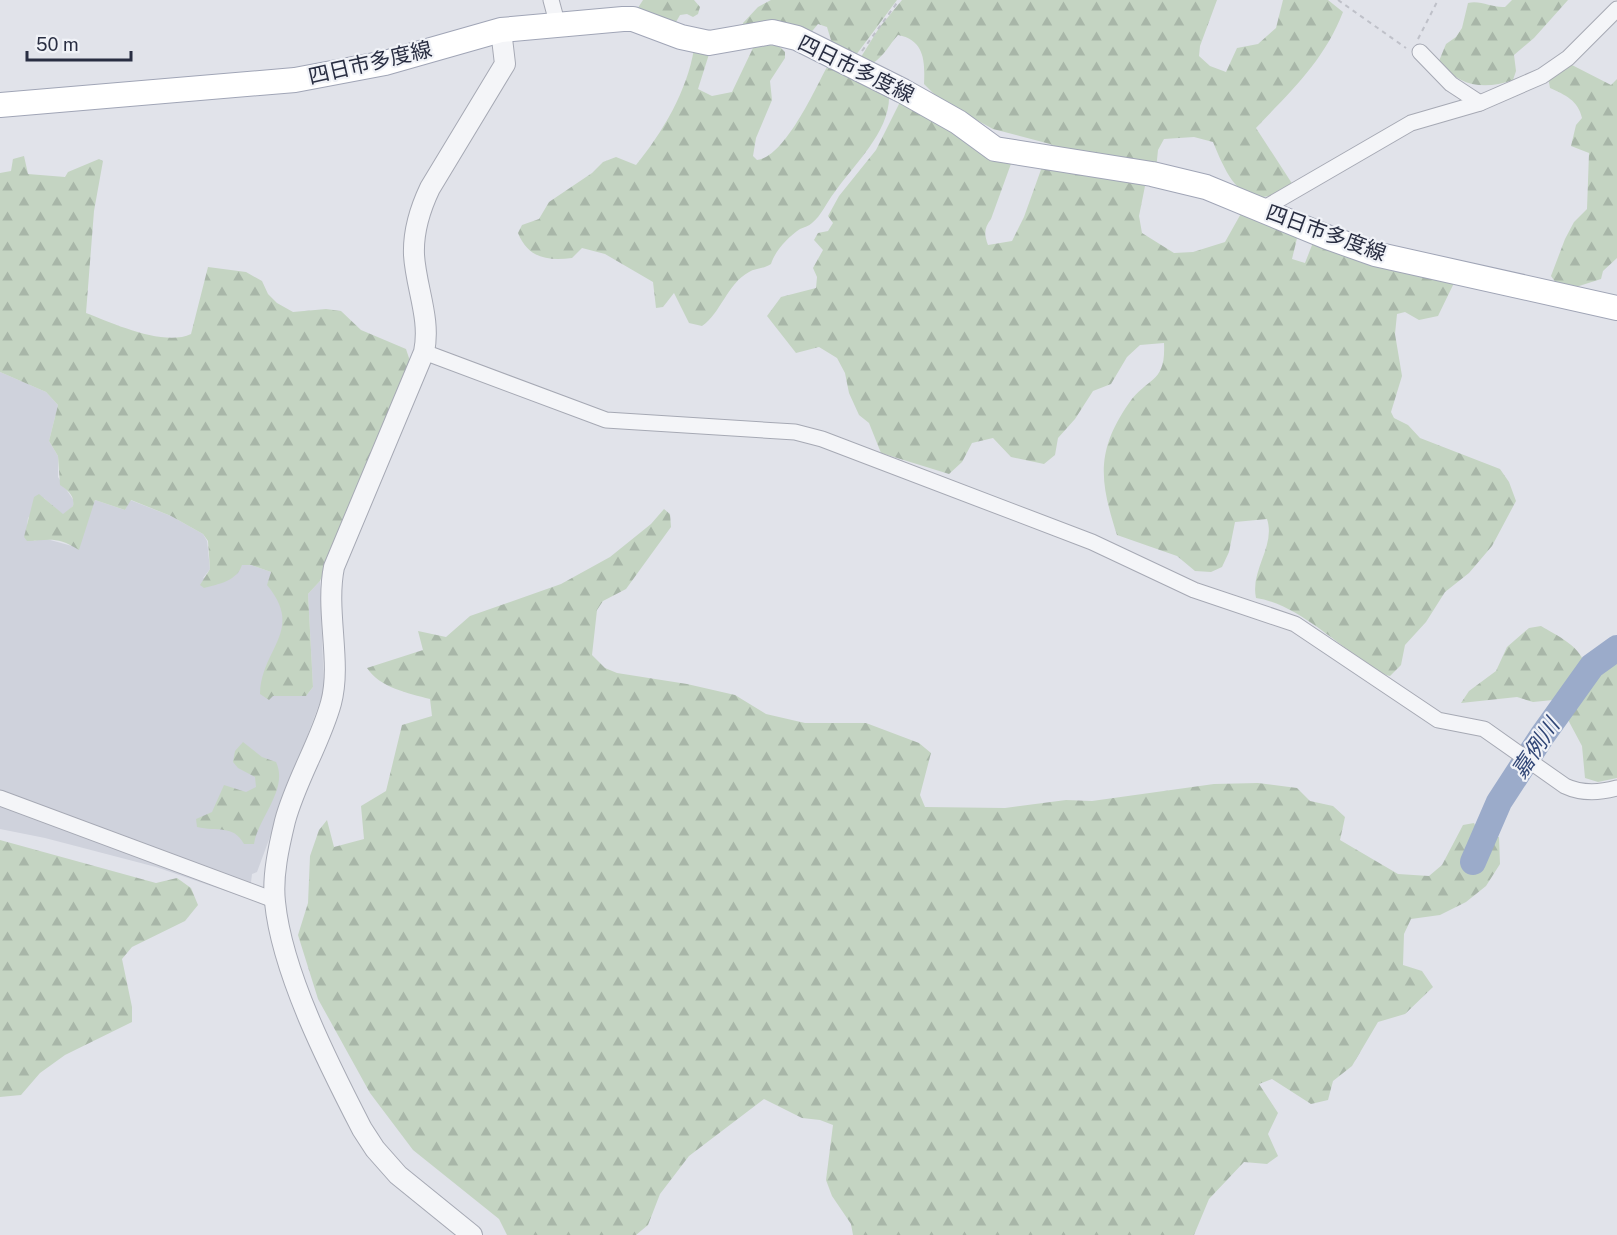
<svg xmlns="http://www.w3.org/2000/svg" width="1617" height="1235" font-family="'Public Sans','Noto Sans JP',sans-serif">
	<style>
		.built { fill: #cfd2dc }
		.forest { fill: url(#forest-firs) }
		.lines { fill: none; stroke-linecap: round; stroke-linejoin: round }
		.river { stroke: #9babca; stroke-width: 26 }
		.minor-casing { stroke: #a6a9b4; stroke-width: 17 }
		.tertiary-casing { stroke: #a6a9b4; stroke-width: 22 }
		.primary-casing { stroke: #a0a5b6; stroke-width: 26 }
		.path { stroke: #bfc1c9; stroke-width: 2; stroke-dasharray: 4.5 4.5; stroke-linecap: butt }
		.minor { stroke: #f4f5f8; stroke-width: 15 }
		.tertiary { stroke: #f4f5f8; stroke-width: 20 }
		.primary { stroke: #fff; stroke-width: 24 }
		.labels { text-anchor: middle; stroke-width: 4.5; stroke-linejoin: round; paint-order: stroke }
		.street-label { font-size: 21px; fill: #292e42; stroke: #f0f2f7 }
		.water-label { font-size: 22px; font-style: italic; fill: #324777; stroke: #f0f2f7 }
	</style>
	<defs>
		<pattern id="forest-firs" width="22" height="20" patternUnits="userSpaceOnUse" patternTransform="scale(1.5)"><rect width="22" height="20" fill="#c4d4c2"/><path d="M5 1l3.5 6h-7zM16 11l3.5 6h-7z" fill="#a8b6a8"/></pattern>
	</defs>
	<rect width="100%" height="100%" fill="#e1e3ea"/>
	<!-- built -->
	<path class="built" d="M0,372L46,392L58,405L49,441L58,456V477L74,501L73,506L63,515L44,498L28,518L27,525L34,541L43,538L72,546L95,500L125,510L130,500L171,516L203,534L207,541L210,569L203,578L242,565H251L271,572L268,585L280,600L284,614L273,696H306L313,687L308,594L320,581L324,691L257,872L252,874L249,899L156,867L45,838L0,829Z"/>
	<!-- forest -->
	<g class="forest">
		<path d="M643,0H694L700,7L698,14L693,17L687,14L680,15L676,22L634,14Z"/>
		<path d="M771,0H897L853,59L834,50L827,27L818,24L809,35L744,29L743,23L758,7Z"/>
		<path d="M902,0H1217L1200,46L1199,56L1210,66L1226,72L1237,48L1258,44L1276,28L1283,0H1328L1343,12C1324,61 1291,91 1256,128L1293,185C1245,216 1229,181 1213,142L1194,137L1164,139L1158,150L1156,170L1069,153L1050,144L993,129L940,100L924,84C925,62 925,40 898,35C889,45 884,56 873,63L861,57L879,28Z"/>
		<path d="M1512,0H1568L1534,38L1514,55L1516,71L1513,80C1485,90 1458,87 1439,61L1446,44L1456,37L1462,28L1468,3C1481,0 1492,8 1505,7Z"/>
		<path d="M769,45L779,46L785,52V58L770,81L772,100L756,138L753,156L757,160C785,157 815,89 828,65L889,94C891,131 854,164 834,193C827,202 821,216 812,223C809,226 804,227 800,229C788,237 775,251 771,264C764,269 755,268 749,272C727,284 721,313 702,326L689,323L674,293L663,307L656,308L653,282L605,254L582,248L572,258C547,261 528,258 518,233L522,225L539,219L549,202L592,173L603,162L616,157L636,165C663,132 687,91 694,49L710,51L698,89L712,96L732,92L753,48Z"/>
		<path d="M1570,64L1611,85L1617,79V258L1603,271L1601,279L1576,287L1558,286L1551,276L1565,239L1574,222L1587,209L1589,153L1571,146L1576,125L1582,118C1578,100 1565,95 1550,88L1548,77Z"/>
		<path d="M906,99L986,155L998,162L1012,161L991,219C984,228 984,234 988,245L1012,241L1024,217L1043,164L1146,181L1139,216L1142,233L1174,253L1193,252L1225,242L1243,210L1298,234L1292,259L1305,263L1314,240L1454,283L1438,316L1419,320L1405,312L1397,314L1395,334L1402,376L1391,412L1394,418L1408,425L1420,438L1500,469L1509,482L1516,501L1492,546L1469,573L1445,592L1426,622L1405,645L1401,665L1390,676C1382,675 1373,667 1366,662C1332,641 1296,604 1256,598C1250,570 1276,546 1267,519L1235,522L1229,552L1222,567L1211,572L1195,571L1177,556L1117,535C1100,482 1095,452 1129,403C1148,376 1166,384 1164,343L1140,345L1127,357L1111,384L1093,391L1075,419L1058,438L1055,455L1044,464L1011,457L993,438L972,443L962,462L949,474L881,453L869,423L859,415L849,393L845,373L837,358L819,347L796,353L767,316L781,297L816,288L817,277L813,268L823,250L814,240L818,233L828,231L833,223L828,216L839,196L876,150L901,100Z"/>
		<path d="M24,156L28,174L65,177L68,172L99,159L103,161L94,211L86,313C112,323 164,347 191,334L208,267L246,272L262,281L268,294L277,303L293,312L326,309L341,311L361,330L406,349L410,361L408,372L320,581L308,594L313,687L306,696H273L269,700L260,694C261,648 305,631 267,585L271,572L251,565H242C237,581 219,584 204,588L200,585L210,569L208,541L203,534L171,516L131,500L125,510L95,500L79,550C57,536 50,540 27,541L24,537L34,497L39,494L63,514L73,506C75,496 68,490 60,485L58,456L49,441L58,405L46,392L0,372V173L11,171L13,159Z"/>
		<path d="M664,509L670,514L671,527L626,589L603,601L597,610L592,655L605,668L617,673L687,684L735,695L766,714L805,723H866L919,743L931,753L920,795L925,807L1005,808L1066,800L1092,801L1214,784L1258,783L1297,788L1310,801L1333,806L1345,817L1340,840L1398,874L1429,876L1442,865L1463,825L1474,823L1478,831L1469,839L1475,845L1473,863L1480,858L1486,847L1492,850V837H1499L1500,864L1486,886L1466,902L1440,915L1411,919L1404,934L1403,965L1422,971L1433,987L1405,1014L1378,1022L1352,1066L1333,1081L1328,1100L1311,1104L1272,1079L1259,1084L1278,1113L1268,1134L1278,1156L1267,1164L1244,1162L1209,1199L1194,1235H853L851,1224L832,1196L826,1180L833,1125L820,1120L802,1118L764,1099L689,1156L660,1194L648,1225L636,1235H507L499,1219L413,1150L370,1093L318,999L298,935L308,903L310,856L319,830L327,820L334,847L364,839L361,806L386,791L402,725L432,716L430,699C408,693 380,688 367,668L423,650L418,631L446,637L470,616L561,584L610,557L651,524Z"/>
		<path d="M1541,626C1558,636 1594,653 1582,676C1577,684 1569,692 1563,699L1533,702L1517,697L1461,703L1469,691L1496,671L1507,647L1529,628Z"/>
		<path d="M1617,655V778L1598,782L1585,778L1582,746L1566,716L1586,681Z"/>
		<path d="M243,742L262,757L276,762C289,789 258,818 254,844H244C233,824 217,832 197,827L196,819L212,812L224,785L246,792L256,787L255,777L238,768L233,762L235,751Z"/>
		<path d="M0,840L156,883L177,878L191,888L198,905L185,921L132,947L122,959L132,1007V1022L65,1055L40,1073L21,1095L0,1097Z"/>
	</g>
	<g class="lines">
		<!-- river -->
		<path class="river" d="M1473,862L1499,802L1542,736L1592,666L1617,648"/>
		<!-- minor casing -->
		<g class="minor-casing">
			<g id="minor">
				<path d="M551,0L558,26"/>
				<path d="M1420,52L1451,84L1480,103"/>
				<path d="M1261,210L1411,123L1480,103L1542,76L1568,58L1617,9"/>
				<path d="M424,352L606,420L795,432L822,439L1092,542L1194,590L1295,624L1438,720L1484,729L1565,786C1582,794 1599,793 1617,788"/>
				<path d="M0,798L274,900"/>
			</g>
		</g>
		<!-- tertiary casing -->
		<g class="tertiary-casing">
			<path id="tertiary" d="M472,1235L398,1175L375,1149L362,1129C329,1065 282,973 275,902C272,876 279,846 285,821C296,780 320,743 331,703C342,662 325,611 334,567L424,352C431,319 416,288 414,255C413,231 420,209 430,188L505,64L501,30"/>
		</g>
		<!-- primary casing -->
		<g class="primary-casing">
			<path id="primary" d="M0,105L295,80L385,63L501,30L623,19H633L681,37L709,43L772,32L797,38L903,91L958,122L995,149L1152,174L1206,187L1327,237L1375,254L1617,308"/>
		</g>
		<!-- path -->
		<g class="path">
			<path d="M1338,0L1406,48"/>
			<path d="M1418,39L1438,0"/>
			<path d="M862,51L899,0"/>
		</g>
		<!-- minor -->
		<use href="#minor" class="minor"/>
		<!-- tertiary -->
		<use href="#tertiary" class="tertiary"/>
		<!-- primary -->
		<use href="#primary" class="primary"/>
	</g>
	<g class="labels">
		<!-- street labels -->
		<g class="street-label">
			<text transform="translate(370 63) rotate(-13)" y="7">四日市多度線</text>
			<text transform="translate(856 69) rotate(26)" y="7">四日市多度線</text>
			<text transform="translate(1326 233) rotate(20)" y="7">四日市多度線</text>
		</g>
		<!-- water labels -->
		<g class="water-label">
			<text transform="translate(1535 748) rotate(-56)" y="8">嘉例川</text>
		</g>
	</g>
	<!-- scale -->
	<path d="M27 51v9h104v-9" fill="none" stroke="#292e42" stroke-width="3"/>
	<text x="36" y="51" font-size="18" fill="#292e42" stroke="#f0f2f7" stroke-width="4.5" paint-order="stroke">50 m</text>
</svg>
